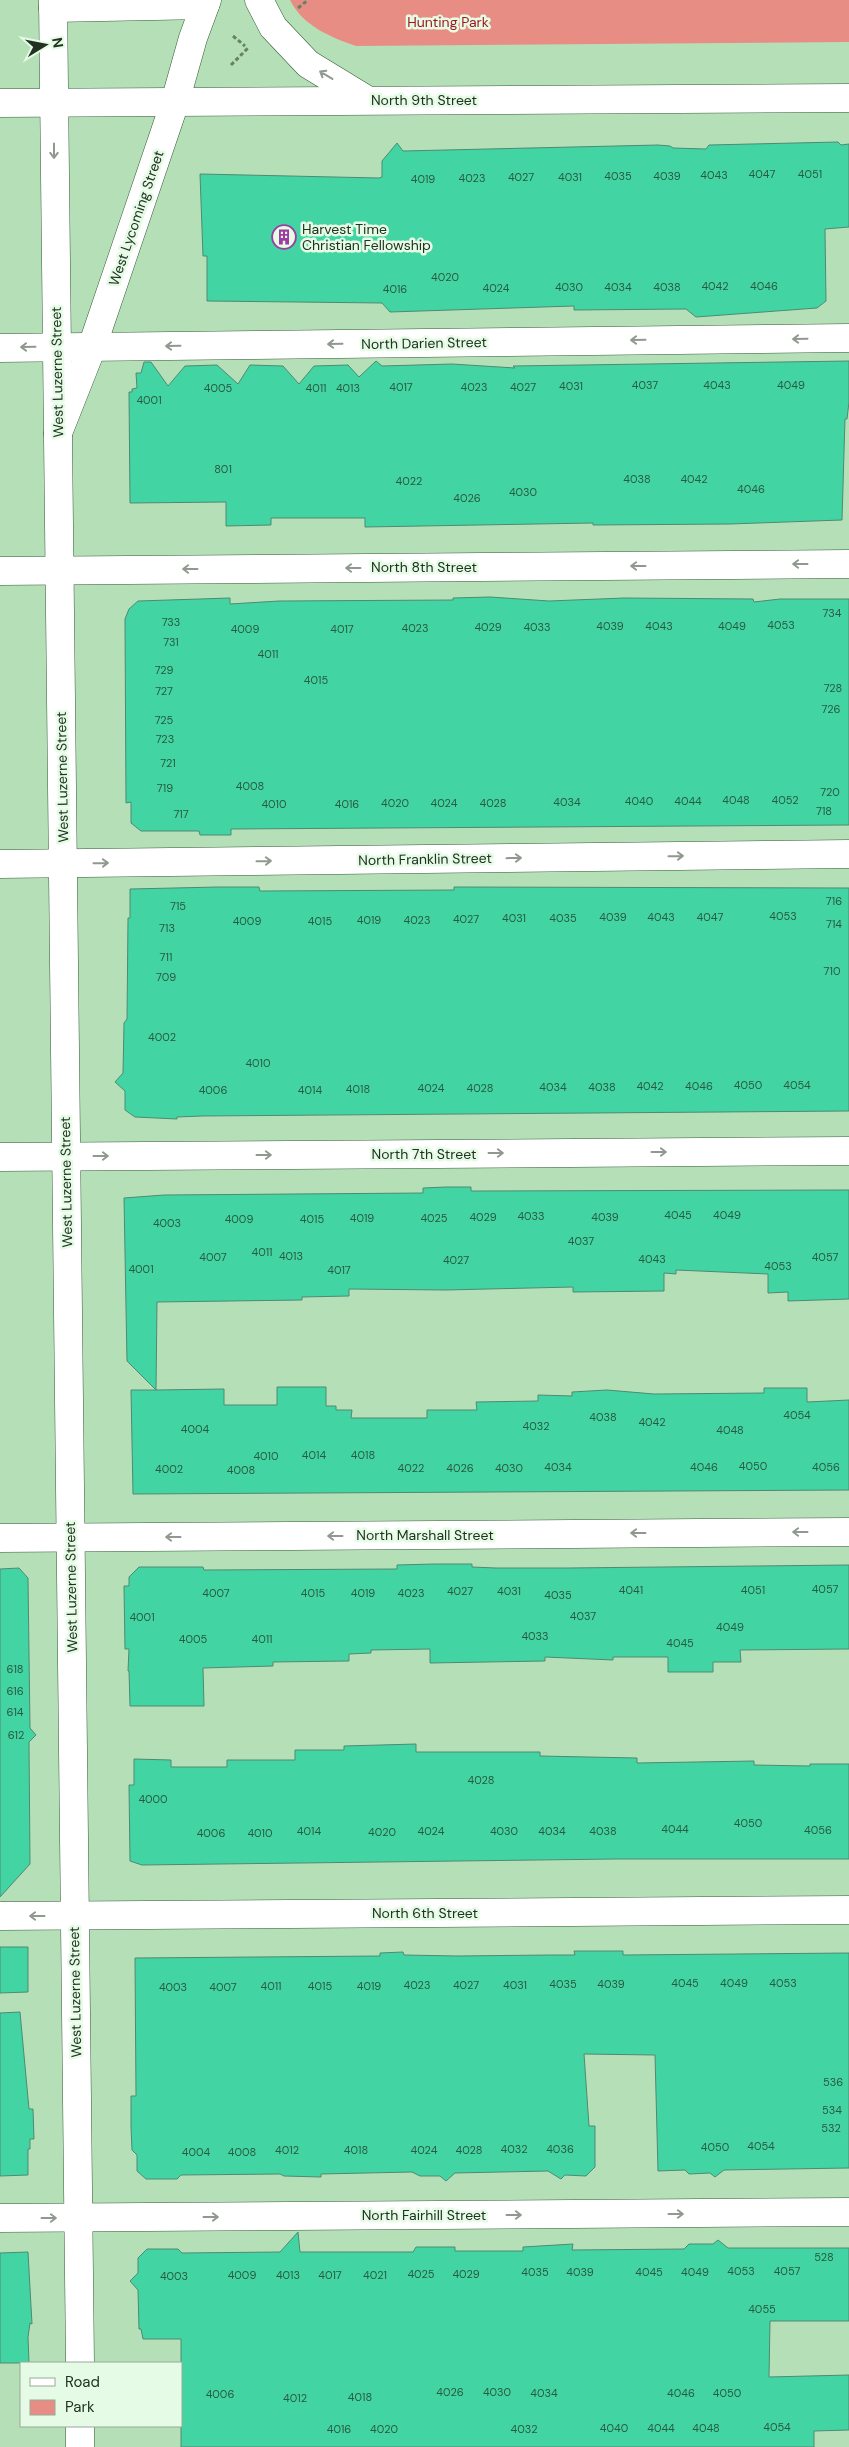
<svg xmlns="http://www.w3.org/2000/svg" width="849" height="2447" font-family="'DM Sans',sans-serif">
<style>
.green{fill:#e88d84}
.building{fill:#42d4a2;stroke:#4e8a72}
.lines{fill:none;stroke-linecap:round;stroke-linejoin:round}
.minor-casing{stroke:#355c38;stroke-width:29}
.tertiary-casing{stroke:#355c38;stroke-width:29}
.path{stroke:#658266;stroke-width:3;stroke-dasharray:4 2.5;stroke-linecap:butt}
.minor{stroke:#fff;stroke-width:28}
.tertiary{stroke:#fff;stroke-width:28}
.oneway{stroke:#909890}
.labels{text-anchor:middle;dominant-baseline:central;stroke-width:5;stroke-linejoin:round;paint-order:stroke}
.number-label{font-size:11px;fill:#295a42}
.park-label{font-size:14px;fill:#9f141a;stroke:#e5fbe5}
.street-label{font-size:14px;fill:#213222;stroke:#e5fbe5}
.poi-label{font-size:14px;fill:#213222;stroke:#e5fbe5;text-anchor:start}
</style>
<rect width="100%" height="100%" fill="#b5e0b7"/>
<path class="green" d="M290,0H849V42L356,46C330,37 303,26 290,0Z"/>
<g class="building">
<polygon points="838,142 841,145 849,144 849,227 825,229 826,301 817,308 696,317 686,309 574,310 574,306 390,312 382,303 207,301 207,256 203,256 200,174 379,178 382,177 382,161 397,143 403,151 658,145 670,146 673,148 706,149 709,145"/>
<polygon points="376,361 382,366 452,364 515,368 513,366 849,361 849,402 847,419 845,419 842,520 730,524 593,525 593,523 365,527 365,518 271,518 271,525 226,526 226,502 130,503 129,392 132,392 132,389 137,388 136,373 141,373 144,362 151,362 168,386 185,366 217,365 238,384 250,365 283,366 299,384 314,366 348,365 359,377"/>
<polygon points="490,597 549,601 624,598 753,599 754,602 780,599 849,599 849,825 231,829 231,835 200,835 199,831 141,831 131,823 131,802 126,803 125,619 129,609 138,601 230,598 230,604 279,601 453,600 453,598"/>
<polygon points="218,887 259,887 260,891 454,890 454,887 849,888 849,1111 202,1116 177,1117 177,1119 135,1117 125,1110 125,1091 115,1082 123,1073 124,1023 127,1019 128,918 130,918 130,889"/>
<polygon points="446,1187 471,1187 471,1191 849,1190 849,1299 788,1301 788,1292 768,1293 768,1274 676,1270 676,1274 664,1273 664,1291 573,1292 573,1287 446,1290 349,1289 349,1296 302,1297 302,1300 157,1302 156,1390 224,1389 224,1405 277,1405 277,1387 326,1387 326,1406 336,1406 336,1410 352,1410 351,1418 427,1418 427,1410 477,1410 476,1402 538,1401 538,1395 572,1396 572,1392 607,1390 654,1394 764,1393 764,1388 807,1388 807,1402 849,1400 849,1490 133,1494 131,1390 156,1390 127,1361 124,1198 164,1195 423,1193 423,1188"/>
<polygon points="434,1564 472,1564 472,1567 496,1568 568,1568 849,1565 849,1649 740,1650 741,1662 713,1662 713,1672 668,1672 668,1657 613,1657 613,1660 545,1657 545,1661 430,1663 430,1649 371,1650 371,1653 349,1654 349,1661 273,1662 273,1666 203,1668 204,1706 130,1706 129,1671 128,1671 129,1649 125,1649 124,1586 129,1586 129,1577 139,1567 203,1567 204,1570 397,1569 397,1565"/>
<polygon points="19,1568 28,1578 30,1728 36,1735 29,1742 30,1864 0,1897 0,1569"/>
<polygon points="416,1744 416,1752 540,1752 540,1756 637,1758 637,1763 754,1761 754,1765 810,1766 810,1764 849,1764 849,1859 616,1859 142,1865 130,1861 129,1785 134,1785 134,1759 171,1760 171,1767 227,1767 227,1760 295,1760 295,1750 344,1750 344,1746"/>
<polygon points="0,1947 28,1947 28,1992 0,1993"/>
<polygon points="574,1951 623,1951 623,1955 849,1953 849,2168 724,2170 715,2177 710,2173 689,2174 685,2170 658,2171 655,2055 584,2054 589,2126 595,2126 595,2167 586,2176 565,2175 561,2179 548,2171 455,2173 446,2181 440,2176 420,2176 412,2172 321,2174 321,2177 284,2176 280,2174 181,2175 177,2179 146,2179 137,2171 137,2155 132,2150 131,2127 131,2096 136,2096 135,1958 380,1956 380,1953 403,1952 404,1955 457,1956 550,1955 575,1955"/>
<polygon points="20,2012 29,2109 33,2109 34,2139 30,2139 30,2149 28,2149 28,2175 0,2176 0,2013"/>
<polygon points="298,2232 300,2252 413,2252 416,2247 455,2247 455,2251 523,2251 523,2247 573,2244 572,2250 684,2249 689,2244 713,2244 718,2240 728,2248 849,2248 849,2321 770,2321 769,2377 849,2375 849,2430 814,2431 814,2447 181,2447 181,2339 143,2339 141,2329 139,2329 138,2290 130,2281 138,2273 138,2258 147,2249 178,2249 182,2253 280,2252"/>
<polygon points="28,2252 32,2324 30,2323 28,2337 29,2363 0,2363 0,2253"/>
</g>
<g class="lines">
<g class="minor-casing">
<g id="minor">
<polyline points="259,0 273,27 308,64 367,100"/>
<polyline points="53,8 205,5"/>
<polyline points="0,348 849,338"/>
<polyline points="58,433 92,347 175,102 193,38 207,0"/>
<polyline points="0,571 849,564"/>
<polyline points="0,864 849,854"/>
<polyline points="0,1157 849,1151"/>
<polyline points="0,1538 849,1532"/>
<polyline points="0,1916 849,1910"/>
<polyline points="0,2218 849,2212"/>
</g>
</g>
<g class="tertiary-casing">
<g id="tertiary">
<polyline points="53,0 80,2363"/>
<polyline points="0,103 849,98"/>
<polyline points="80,2426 80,2447"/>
</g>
</g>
<g class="path">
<polyline points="298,8 308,0"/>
<polyline points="233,36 245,46"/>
<polyline points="231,65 248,48"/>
</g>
<use href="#minor" class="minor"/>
<use href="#tertiary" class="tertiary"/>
</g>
<defs><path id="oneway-shaft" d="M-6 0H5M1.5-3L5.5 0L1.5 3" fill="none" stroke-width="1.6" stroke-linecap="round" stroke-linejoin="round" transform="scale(1.25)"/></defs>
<g class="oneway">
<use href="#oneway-shaft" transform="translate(326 75) rotate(-149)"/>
<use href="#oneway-shaft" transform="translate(54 151) rotate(90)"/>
<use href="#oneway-shaft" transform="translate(800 339) rotate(179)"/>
<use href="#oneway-shaft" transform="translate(638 340) rotate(179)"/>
<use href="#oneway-shaft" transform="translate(335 344) rotate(179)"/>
<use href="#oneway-shaft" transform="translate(173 346) rotate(179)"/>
<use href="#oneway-shaft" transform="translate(28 347) rotate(179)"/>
<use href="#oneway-shaft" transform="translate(800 564) rotate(180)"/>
<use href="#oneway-shaft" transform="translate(638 566) rotate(180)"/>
<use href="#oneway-shaft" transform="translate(353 568) rotate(180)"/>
<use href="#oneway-shaft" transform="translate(190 569) rotate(180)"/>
<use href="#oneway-shaft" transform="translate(676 856) rotate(-1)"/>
<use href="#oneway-shaft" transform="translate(514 858) rotate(-1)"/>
<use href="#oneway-shaft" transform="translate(264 861) rotate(-1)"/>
<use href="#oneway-shaft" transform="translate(101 863) rotate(-1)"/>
<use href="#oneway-shaft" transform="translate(659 1152)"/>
<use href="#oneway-shaft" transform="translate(496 1153)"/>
<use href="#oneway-shaft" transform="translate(264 1155)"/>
<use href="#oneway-shaft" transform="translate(101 1156)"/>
<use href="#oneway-shaft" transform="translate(800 1532) rotate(180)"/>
<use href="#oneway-shaft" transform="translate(638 1533) rotate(180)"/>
<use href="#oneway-shaft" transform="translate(335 1536) rotate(180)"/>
<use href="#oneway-shaft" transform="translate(173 1537) rotate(180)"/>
<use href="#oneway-shaft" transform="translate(37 1916) rotate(180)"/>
<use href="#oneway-shaft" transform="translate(676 2214)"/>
<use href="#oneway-shaft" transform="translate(514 2215)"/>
<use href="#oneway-shaft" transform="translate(211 2217)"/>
<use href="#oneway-shaft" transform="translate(49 2218)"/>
</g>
<defs>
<g id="building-ring" transform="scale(1.25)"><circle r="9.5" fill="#e5fbe5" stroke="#9e3ca3" stroke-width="1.5"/><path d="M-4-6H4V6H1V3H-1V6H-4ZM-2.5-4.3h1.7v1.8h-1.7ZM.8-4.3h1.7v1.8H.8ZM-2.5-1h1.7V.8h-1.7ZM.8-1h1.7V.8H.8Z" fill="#9e3ca3"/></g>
</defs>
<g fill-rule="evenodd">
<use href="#building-ring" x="284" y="237"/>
</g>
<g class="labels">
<g class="number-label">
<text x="762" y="174">4047</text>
<text x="810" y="174">4051</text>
<text x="714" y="175">4043</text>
<text x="618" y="176">4035</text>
<text x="667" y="176">4039</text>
<text x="521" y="177">4027</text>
<text x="570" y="177">4031</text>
<text x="472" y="178">4023</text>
<text x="423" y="179">4019</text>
<text x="445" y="277">4020</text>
<text x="715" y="286">4042</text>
<text x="764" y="286">4046</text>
<text x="569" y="287">4030</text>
<text x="618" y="287">4034</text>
<text x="667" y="287">4038</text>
<text x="496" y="288">4024</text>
<text x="395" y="289">4016</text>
<text x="645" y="385">4037</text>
<text x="717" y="385">4043</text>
<text x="791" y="385">4049</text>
<text x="571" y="386">4031</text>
<text x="401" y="387">4017</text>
<text x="474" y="387">4023</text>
<text x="523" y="387">4027</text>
<text x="218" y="388">4005</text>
<text x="316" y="388">4011</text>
<text x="348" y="388">4013</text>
<text x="149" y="400">4001</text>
<text x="223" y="469">801</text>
<text x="637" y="479">4038</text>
<text x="694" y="479">4042</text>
<text x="409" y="481">4022</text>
<text x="751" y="489">4046</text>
<text x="523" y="492">4030</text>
<text x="467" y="498">4026</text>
<text x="832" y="613">734</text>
<text x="171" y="622">733</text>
<text x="781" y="625">4053</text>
<text x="610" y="626">4039</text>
<text x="659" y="626">4043</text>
<text x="732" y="626">4049</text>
<text x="488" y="627">4029</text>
<text x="537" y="627">4033</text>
<text x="415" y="628">4023</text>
<text x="245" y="629">4009</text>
<text x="342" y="629">4017</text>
<text x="171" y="642">731</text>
<text x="268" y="654">4011</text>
<text x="164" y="670">729</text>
<text x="316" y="680">4015</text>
<text x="833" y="688">728</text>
<text x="164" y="691">727</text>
<text x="831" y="709">726</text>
<text x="164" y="720">725</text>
<text x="165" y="739">723</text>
<text x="168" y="763">721</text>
<text x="250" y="786">4008</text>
<text x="165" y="788">719</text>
<text x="830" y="792">720</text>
<text x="736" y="800">4048</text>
<text x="785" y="800">4052</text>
<text x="639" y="801">4040</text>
<text x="688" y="801">4044</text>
<text x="567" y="802">4034</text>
<text x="395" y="803">4020</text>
<text x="444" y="803">4024</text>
<text x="493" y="803">4028</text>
<text x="274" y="804">4010</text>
<text x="347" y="804">4016</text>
<text x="824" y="811">718</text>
<text x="181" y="814">717</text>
<text x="834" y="901">716</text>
<text x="178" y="906">715</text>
<text x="783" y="916">4053</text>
<text x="613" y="917">4039</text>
<text x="661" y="917">4043</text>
<text x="710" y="917">4047</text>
<text x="514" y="918">4031</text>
<text x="563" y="918">4035</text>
<text x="466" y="919">4027</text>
<text x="369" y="920">4019</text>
<text x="417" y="920">4023</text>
<text x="247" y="921">4009</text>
<text x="320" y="921">4015</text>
<text x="834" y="924">714</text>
<text x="167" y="928">713</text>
<text x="166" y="957">711</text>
<text x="832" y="971">710</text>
<text x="166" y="977">709</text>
<text x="162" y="1037">4002</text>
<text x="258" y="1063">4010</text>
<text x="748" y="1085">4050</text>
<text x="797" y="1085">4054</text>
<text x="650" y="1086">4042</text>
<text x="699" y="1086">4046</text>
<text x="553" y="1087">4034</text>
<text x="602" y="1087">4038</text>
<text x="431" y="1088">4024</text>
<text x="480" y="1088">4028</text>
<text x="358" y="1089">4018</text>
<text x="213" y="1090">4006</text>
<text x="310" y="1090">4014</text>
<text x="678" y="1215">4045</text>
<text x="727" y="1215">4049</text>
<text x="531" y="1216">4033</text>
<text x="483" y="1217">4029</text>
<text x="605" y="1217">4039</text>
<text x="362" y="1218">4019</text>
<text x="434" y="1218">4025</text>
<text x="239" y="1219">4009</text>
<text x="312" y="1219">4015</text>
<text x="167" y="1223">4003</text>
<text x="581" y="1241">4037</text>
<text x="262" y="1252">4011</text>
<text x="291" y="1256">4013</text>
<text x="213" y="1257">4007</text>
<text x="825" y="1257">4057</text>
<text x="652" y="1259">4043</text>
<text x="456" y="1260">4027</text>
<text x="778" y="1266">4053</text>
<text x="141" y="1269">4001</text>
<text x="339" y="1270">4017</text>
<text x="797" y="1415">4054</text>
<text x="603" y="1417">4038</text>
<text x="652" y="1422">4042</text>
<text x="536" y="1426">4032</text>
<text x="195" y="1429">4004</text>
<text x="730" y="1430">4048</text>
<text x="314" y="1455">4014</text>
<text x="363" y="1455">4018</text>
<text x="266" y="1456">4010</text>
<text x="753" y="1466">4050</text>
<text x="558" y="1467">4034</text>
<text x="704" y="1467">4046</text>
<text x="826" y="1467">4056</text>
<text x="411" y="1468">4022</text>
<text x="460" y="1468">4026</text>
<text x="509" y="1468">4030</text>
<text x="169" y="1469">4002</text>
<text x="241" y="1470">4008</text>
<text x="825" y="1589">4057</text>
<text x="631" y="1590">4041</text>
<text x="753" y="1590">4051</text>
<text x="460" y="1591">4027</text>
<text x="509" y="1591">4031</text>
<text x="216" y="1593">4007</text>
<text x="313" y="1593">4015</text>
<text x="363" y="1593">4019</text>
<text x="411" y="1593">4023</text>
<text x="558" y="1595">4035</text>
<text x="583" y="1616">4037</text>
<text x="142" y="1617">4001</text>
<text x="730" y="1627">4049</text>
<text x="535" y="1636">4033</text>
<text x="193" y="1639">4005</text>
<text x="262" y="1639">4011</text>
<text x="680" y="1643">4045</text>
<text x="15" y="1669">618</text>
<text x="15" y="1691">616</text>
<text x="15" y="1712">614</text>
<text x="16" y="1735">612</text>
<text x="481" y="1780">4028</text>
<text x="153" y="1799">4000</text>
<text x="748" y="1823">4050</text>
<text x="675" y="1829">4044</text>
<text x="818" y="1830">4056</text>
<text x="309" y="1831">4014</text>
<text x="431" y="1831">4024</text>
<text x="504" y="1831">4030</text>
<text x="552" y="1831">4034</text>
<text x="603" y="1831">4038</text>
<text x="382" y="1832">4020</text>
<text x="211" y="1833">4006</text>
<text x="260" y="1833">4010</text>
<text x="685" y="1983">4045</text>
<text x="734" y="1983">4049</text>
<text x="783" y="1983">4053</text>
<text x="563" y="1984">4035</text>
<text x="611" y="1984">4039</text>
<text x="417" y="1985">4023</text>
<text x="466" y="1985">4027</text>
<text x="515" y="1985">4031</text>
<text x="271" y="1986">4011</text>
<text x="320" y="1986">4015</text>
<text x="369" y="1986">4019</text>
<text x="173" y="1987">4003</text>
<text x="223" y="1987">4007</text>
<text x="833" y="2082">536</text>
<text x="832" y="2110">534</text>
<text x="831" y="2128">532</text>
<text x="761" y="2146">4054</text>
<text x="715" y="2147">4050</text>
<text x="514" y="2149">4032</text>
<text x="560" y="2149">4036</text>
<text x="287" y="2150">4012</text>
<text x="356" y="2150">4018</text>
<text x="424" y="2150">4024</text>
<text x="469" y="2150">4028</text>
<text x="196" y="2152">4004</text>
<text x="242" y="2152">4008</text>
<text x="824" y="2257">528</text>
<text x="741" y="2271">4053</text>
<text x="787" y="2271">4057</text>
<text x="535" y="2272">4035</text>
<text x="580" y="2272">4039</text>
<text x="649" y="2272">4045</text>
<text x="695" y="2272">4049</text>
<text x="421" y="2274">4025</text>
<text x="466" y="2274">4029</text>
<text x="242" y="2275">4009</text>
<text x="288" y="2275">4013</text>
<text x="330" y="2275">4017</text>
<text x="375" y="2275">4021</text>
<text x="174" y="2276">4003</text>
<text x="762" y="2309">4055</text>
<text x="450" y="2392">4026</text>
<text x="497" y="2392">4030</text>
<text x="544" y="2393">4034</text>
<text x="681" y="2393">4046</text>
<text x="727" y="2393">4050</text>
<text x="220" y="2394">4006</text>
<text x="360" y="2397">4018</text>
<text x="295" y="2398">4012</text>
<text x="777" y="2427">4054</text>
<text x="614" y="2428">4040</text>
<text x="661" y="2428">4044</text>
<text x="706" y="2428">4048</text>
<text x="339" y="2429">4016</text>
<text x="384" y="2429">4020</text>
<text x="524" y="2429">4032</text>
</g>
<g class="park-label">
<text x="448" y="22">Hunting Park</text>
</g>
<g class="street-label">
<text x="424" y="100">North 9th Street</text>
<text transform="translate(136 218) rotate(-71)">West Lycoming Street</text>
<text transform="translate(424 343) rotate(-1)">North Darien Street</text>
<text transform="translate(57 372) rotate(-91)">West Luzerne Street</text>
<text x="424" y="567">North 8th Street</text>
<text transform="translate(62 777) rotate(-91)">West Luzerne Street</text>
<text transform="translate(425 859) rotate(-1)">North Franklin Street</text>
<text x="424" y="1154">North 7th Street</text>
<text transform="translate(66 1182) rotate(-91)">West Luzerne Street</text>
<text x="425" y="1535">North Marshall Street</text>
<text transform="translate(71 1587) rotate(-91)">West Luzerne Street</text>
<text x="425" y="1913">North 6th Street</text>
<text transform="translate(75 1992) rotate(-91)">West Luzerne Street</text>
<text x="424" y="2215">North Fairhill Street</text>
</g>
<g class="poi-label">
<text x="302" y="229">Harvest Time<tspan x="302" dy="16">Christian Fellowship</tspan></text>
</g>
</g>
<rect x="20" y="2362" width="162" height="65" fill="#e5fbe5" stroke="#97ab97"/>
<rect x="30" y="2378" width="25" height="8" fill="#ffffff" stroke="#97ab97"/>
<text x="65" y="2387" font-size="15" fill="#213222">Road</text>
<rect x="30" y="2400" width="25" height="15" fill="#e88d84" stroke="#97ab97"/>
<text x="65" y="2412" font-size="15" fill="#213222">Park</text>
<g transform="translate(45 45) rotate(80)" stroke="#e5fbe5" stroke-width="4" paint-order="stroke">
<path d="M0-4L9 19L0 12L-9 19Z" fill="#213222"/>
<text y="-8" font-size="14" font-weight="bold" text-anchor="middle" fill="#213222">N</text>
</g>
</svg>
